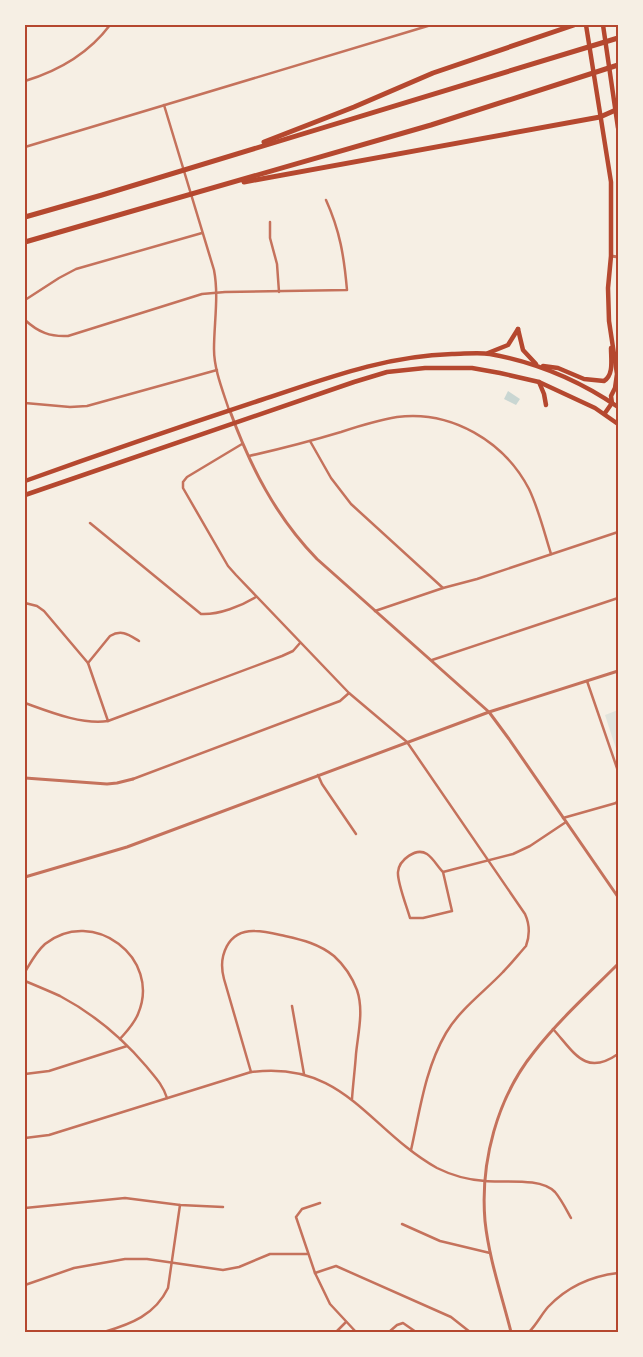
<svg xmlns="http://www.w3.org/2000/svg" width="643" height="1357" font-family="Quicksand,sans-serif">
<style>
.green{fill:#e2e4dc}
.water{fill:#c9d6d2}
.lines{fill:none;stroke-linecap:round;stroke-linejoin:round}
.minor{stroke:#c5725c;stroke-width:2.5}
.tertiary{stroke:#c5725c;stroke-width:3}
.primary{stroke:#b5482f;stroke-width:4.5}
.motorway{stroke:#b5482f;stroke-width:5}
.neatline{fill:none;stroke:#b5482f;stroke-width:2}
</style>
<rect width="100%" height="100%" fill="#f6efe4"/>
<polygon class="green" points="618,710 618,755 605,715"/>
<polygon class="water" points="508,391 520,399 516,405 504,399"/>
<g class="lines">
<g class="minor">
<path d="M25,81C58,71 89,53 110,25"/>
<path d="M164,105L214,270C219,296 214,323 214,349C214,370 223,391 229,410"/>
<polyline points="25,147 431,25"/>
<polyline points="270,222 270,238 277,264 279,292"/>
<polyline points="25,300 59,278 76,269 202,233"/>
<path d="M25,320C38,332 50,337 68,336L202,294L225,292L347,290C344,256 340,231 326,200"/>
<polyline points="25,403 70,407 87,406 217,370"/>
<polyline points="310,441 331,478 351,504 443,588"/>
<path d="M242,444L187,477L183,482V488L228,566L236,575L349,693L407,742L525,914C530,925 530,935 526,946C518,955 511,964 503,972C484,992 460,1009 446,1033C425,1069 420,1110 411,1150"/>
<path d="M249,456C280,449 311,441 341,432C359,426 378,420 397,417C451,410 504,441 529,489C539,510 544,532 551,554"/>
<path d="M90,523L201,614C219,615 241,606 256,597"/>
<polyline points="25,603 37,606 44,611 88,663 108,721"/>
<polyline points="375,611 443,588 477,579 618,532"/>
<polyline points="432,660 618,598"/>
<path d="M88,663L110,636C122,629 129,635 139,641"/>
<polyline points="587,681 618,771"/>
<path d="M25,703C50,712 82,725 108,721L282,656L293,651L300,643"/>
<polyline points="318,775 322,784 356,834"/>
<polyline points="133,779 340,701 349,693"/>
<polyline points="563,818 616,803 618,800"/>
<path d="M443,872L452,911L423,918H410C407,907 397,882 398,872C399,860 416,847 427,854C433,858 438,867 443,872L513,854L530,846L566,822"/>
<path d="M25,972C31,962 36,952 45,944C93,906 162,958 138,1014C134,1024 127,1031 120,1039"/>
<path d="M25,981C37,986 49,991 60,996C92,1013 123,1039 146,1066C155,1077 163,1085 167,1098"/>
<polyline points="292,1006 304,1074"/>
<path d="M553,1029C574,1052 585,1077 618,1054"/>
<path d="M251,1072L224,979C218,957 227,930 255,931C265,931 276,934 285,936C303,940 319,944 334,956C344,965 352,977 357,990C364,1011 358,1033 356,1054C355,1069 353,1084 352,1099"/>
<polyline points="25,1074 49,1071 127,1046"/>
<path d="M25,1138L49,1135L251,1072C344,1060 368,1129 437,1168C451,1175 469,1180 485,1181C504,1183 540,1177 555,1192C561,1199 566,1209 571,1218"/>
<polyline points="320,1203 302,1209 296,1217 315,1273 330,1304 356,1332"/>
<polyline points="25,1208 125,1198 180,1205 223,1207"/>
<polyline points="402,1224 440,1241 490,1253"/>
<polyline points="315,1273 336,1266 451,1317 470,1332"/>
<polyline points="25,1285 74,1268 125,1259 147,1259 223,1270 239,1267 270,1254 307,1254"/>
<path d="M104,1332C131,1324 155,1315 168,1288L180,1205"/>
<polyline points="336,1332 346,1322"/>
<polyline points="389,1332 397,1325 403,1323 416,1332"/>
<path d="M529,1332C537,1324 541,1315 548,1307C567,1287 592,1276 618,1273"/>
</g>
<g class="tertiary">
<polyline points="611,256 618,257"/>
<path d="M230,411C250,466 276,517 317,559L489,712L509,739L618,897"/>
<polyline points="25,778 107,784 117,783 133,779"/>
<polyline points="25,877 127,847 489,712 618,671"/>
<path d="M511,1332C502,1296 489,1259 485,1221C480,1162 497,1098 534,1052C559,1020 589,993 618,964"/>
</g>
<g class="primary">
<polyline points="586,25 611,182 611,256 608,288 609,321 617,374 615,388 611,396 612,403 605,413"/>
<polyline points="603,25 618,128"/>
<polyline points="518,329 523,350 536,364"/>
<polyline points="488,353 508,345 518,329"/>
<path d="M543,366L558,368L584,379L604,381C614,375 611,359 611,348"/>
<polyline points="539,382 544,394 546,405"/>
<path d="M25,481C103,453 182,426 261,400C325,379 384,356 452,354C464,354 478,352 490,354C535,362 580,381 618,407"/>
<polyline points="25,495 354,382 387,372 425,368 472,368 500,373 539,382 595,408 618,424"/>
</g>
<g class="motorway">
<polyline points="264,142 354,107 433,73 574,25"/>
<polyline points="244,182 600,117 618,109"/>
<polyline points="25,217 102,195 618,38"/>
<polyline points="25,242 431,125 618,65"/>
</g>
</g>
<rect width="643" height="1357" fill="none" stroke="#f6efe4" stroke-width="52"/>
<rect x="26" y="26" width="591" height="1305" class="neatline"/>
</svg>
